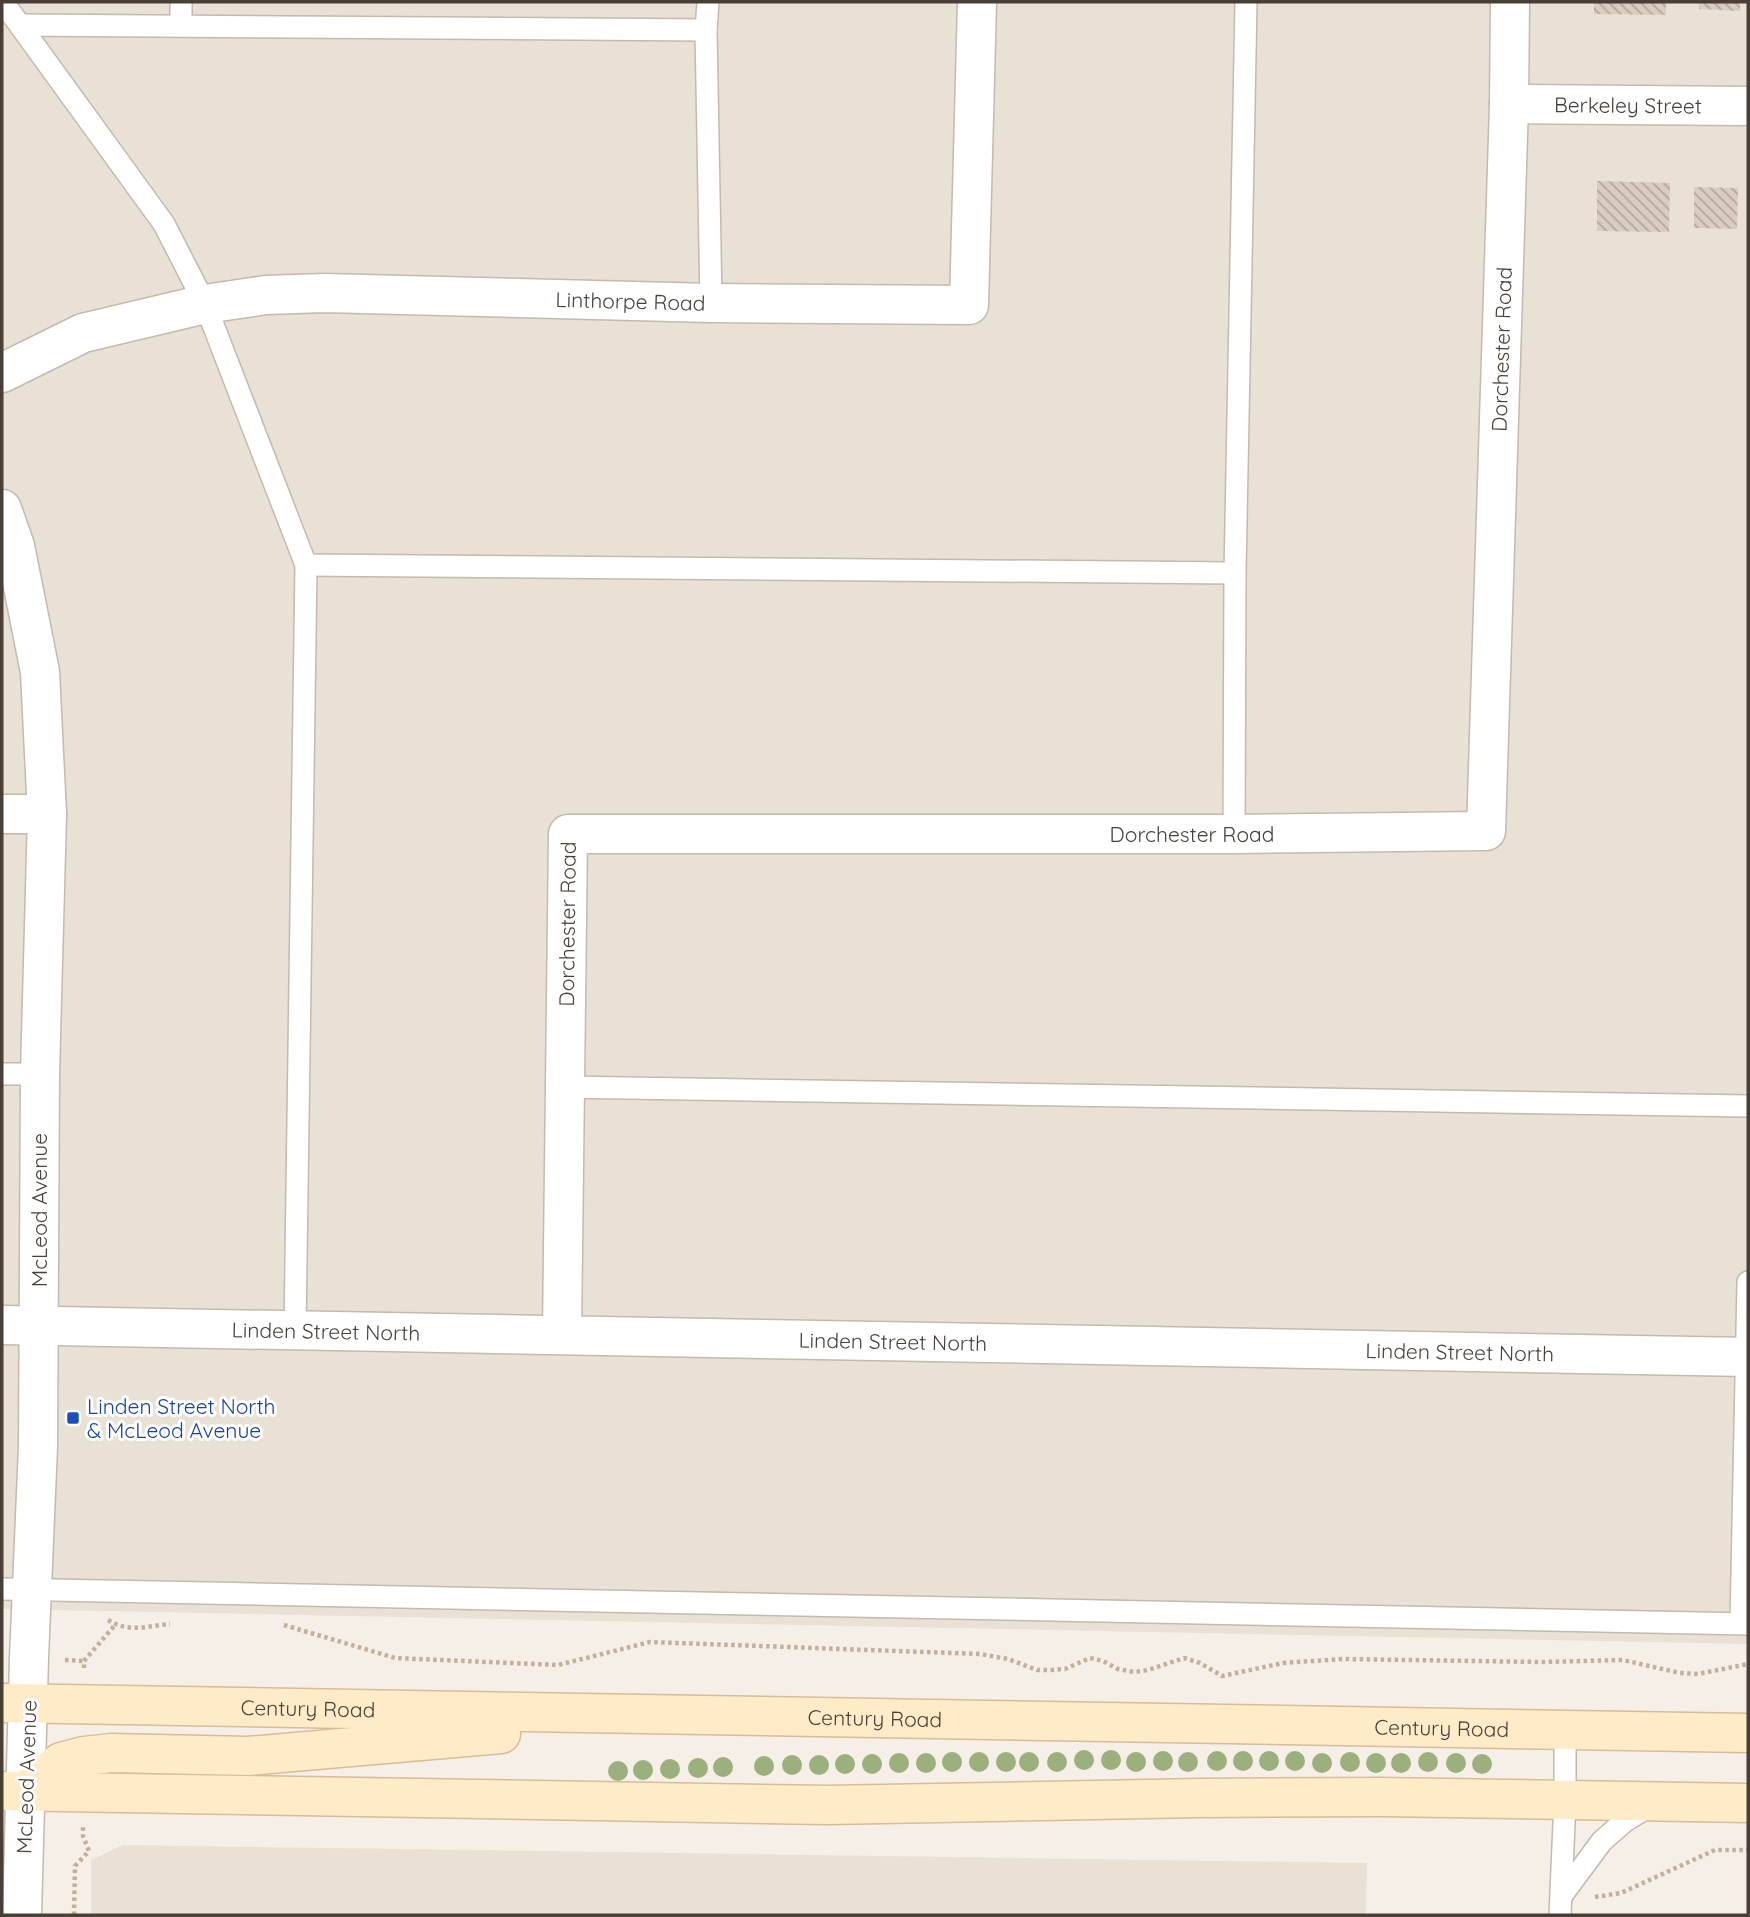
<svg xmlns="http://www.w3.org/2000/svg" width="1750" height="1917" font-family="Quicksand,sans-serif">
<style>
.residential{fill:#e9e1d6}
.building{fill:url(#building-back-hatch)}
.lines{fill:none;stroke-linecap:round;stroke-linejoin:round}
.service-casing{stroke:#c4b9ad;stroke-width:24}
.minor-casing{stroke:#c4b9ad;stroke-width:41}
.tertiary-casing{stroke:#c4b9ad;stroke-width:41}
.secondary-casing{stroke:#d6bd97;stroke-width:41}
.path{stroke:#c3b09b;stroke-width:4.5;stroke-dasharray:3.5 3.5;stroke-linecap:butt}
.service{stroke:#fff;stroke-width:21}
.minor{stroke:#fff;stroke-width:38}
.tertiary{stroke:#fff;stroke-width:38}
.secondary{stroke:#ffebc8;stroke-width:38}
.tree{fill:#9cb07e}
.transit-dot{fill:#1a4fb4;stroke:#fff;stroke-width:2.5}
.labels{text-anchor:middle;dominant-baseline:central;stroke-width:6;stroke-linejoin:round;paint-order:stroke}
.street-label{font-size:21px;fill:#493f36;stroke:#fff}
.transit-label{font-size:21px;fill:#164399;stroke:#fff;text-anchor:start}
</style>
<defs>
<pattern id="building-back-hatch" width="6" height="6" patternUnits="userSpaceOnUse" patternTransform="scale(1.75)"><rect width="6" height="6" fill="#daccc0"/><path d="M-1 5l2 2M0 0l6 6M5-1l2 2" fill="none" stroke="#b3a79d"/></pattern>
</defs>
<rect width="100%" height="100%" fill="#f5efe8"/>
<g class="residential">
<polygon points="2,2 1748,2 1748,1644 2,1609"/>
<polygon points="123,1845 1367,1863 1366,1915 91,1915 91,1860"/>
</g>
<g class="building">
<polygon points="1594,2 1666,2 1666,15 1594,14"/>
<polygon points="1699,2 1740,2 1740,11 1699,9"/>
<polygon points="1597,181 1670,183 1669,232 1597,231"/>
<polygon points="1694,187 1738,188 1737,229 1694,228"/>
</g>
<g class="lines">
<g class="service-casing">
<g id="service">
<polyline points="3,2 164,224 205,304 306,565 295,1330"/>
<polyline points="708,2 706,30 711,303"/>
<polyline points="20,25 706,30"/>
<polyline points="181,25 181,2"/>
<polyline points="306,565 1235,573"/>
<polyline points="1234,834 1235,573 1246,2"/>
<polyline points="2,1074 40,1074"/>
<polyline points="564,1087 1748,1106"/>
<polyline points="2,1589 1748,1624"/>
<polyline points="1741,1623 1748,1282"/>
<polyline points="1562,1895 1602,1841 1625,1821 1651,1805"/>
<polyline points="1560,1915 1565,1800 1565,1731"/>
</g>
</g>
<g class="minor-casing">
<g id="minor">
<path id="s1" d="M1509,104L1748,106"/>
<path id="s2" d="M2,373L83,333L205,304L266,295L324,293L711,303L969,305L977,2"/>
<polyline points="2,814 47,814"/>
<path id="s3" d="M2,1325L1748,1357"/>
<path id="s4" d="M562,1334L568,834H1234L1486,831L1509,104L1510,2"/>
</g>
</g>
<g class="tertiary-casing">
<polyline id="tertiary" points="2,509 15,546 40,672 47,814 40,1074 38,1446 29,1658 22,1915"/>
</g>
<g class="secondary-casing">
<g id="secondary">
<path id="s5" d="M2,1703L1748,1733"/>
<polyline points="2,1791 828,1805 1199,1798 1382,1797 1748,1803"/>
<polyline points="25,1791 61,1762 84,1756 111,1753 248,1756 501,1734"/>
</g>
</g>
<g class="path">
<path d="M108,1620C128,1633 148,1626 170,1624"/>
<polyline points="284,1625 395,1658 558,1665 650,1642 980,1654 1008,1659 1037,1670 1049,1670 1065,1669 1090,1658 1103,1661 1118,1669 1134,1672 1148,1670 1184,1658 1200,1663 1222,1676 1283,1663 1342,1659 1541,1662 1623,1660 1680,1673 1698,1674 1748,1664"/>
<polyline points="65,1660 84,1661"/>
<polyline points="84,1668 84,1661 115,1625"/>
<polyline points="1595,1897 1621,1893 1715,1850 1748,1850"/>
<polyline points="74,1915 75,1866 89,1851 83,1836 83,1827"/>
</g>
<use href="#service" class="service"/>
<use href="#minor" class="minor"/>
<use href="#tertiary" class="tertiary"/>
<use href="#secondary" class="secondary"/>
</g>
<g class="tree">
<circle cx="1084" cy="1760" r="10"/>
<circle cx="1111" cy="1760" r="10"/>
<circle cx="1163" cy="1761" r="10"/>
<circle cx="1217" cy="1761" r="10"/>
<circle cx="1243" cy="1761" r="10"/>
<circle cx="1269" cy="1761" r="10"/>
<circle cx="1295" cy="1761" r="10"/>
<circle cx="952" cy="1762" r="10"/>
<circle cx="979" cy="1762" r="10"/>
<circle cx="1006" cy="1762" r="10"/>
<circle cx="1029" cy="1762" r="10"/>
<circle cx="1057" cy="1762" r="10"/>
<circle cx="1136" cy="1762" r="10"/>
<circle cx="1188" cy="1762" r="10"/>
<circle cx="1350" cy="1762" r="10"/>
<circle cx="1428" cy="1762" r="10"/>
<circle cx="899" cy="1763" r="10"/>
<circle cx="926" cy="1763" r="10"/>
<circle cx="1322" cy="1763" r="10"/>
<circle cx="1376" cy="1763" r="10"/>
<circle cx="1401" cy="1763" r="10"/>
<circle cx="1456" cy="1763" r="10"/>
<circle cx="845" cy="1764" r="10"/>
<circle cx="872" cy="1764" r="10"/>
<circle cx="1482" cy="1764" r="10"/>
<circle cx="792" cy="1765" r="10"/>
<circle cx="819" cy="1765" r="10"/>
<circle cx="764" cy="1766" r="10"/>
<circle cx="723" cy="1767" r="10"/>
<circle cx="698" cy="1768" r="10"/>
<circle cx="670" cy="1769" r="10"/>
<circle cx="643" cy="1770" r="10"/>
<circle cx="618" cy="1771" r="10"/>
</g>
<rect class="transit-dot" x="66" y="1411" width="14" height="14" rx="3.5"/>
<g class="labels">
<g class="street-label">
<text stroke="none"><textPath href="#s1" startOffset="119">Berkeley Street</textPath></text>
<text stroke="none"><textPath href="#s2" startOffset="642">Linthorpe Road</textPath></text>
<text stroke="none"><textPath href="#s4" startOffset="1900">Dorchester Road</textPath></text>
<text stroke="none"><textPath href="#s4" startOffset="1124">Dorchester Road</textPath></text>
<text stroke="none"><textPath href="#s4" startOffset="410">Dorchester Road</textPath></text>
<text transform="translate(39 1210) rotate(-90)">McLeod Avenue</text>
<text stroke="none"><textPath href="#s3" startOffset="324">Linden Street North</textPath></text>
<text stroke="none"><textPath href="#s3" startOffset="891">Linden Street North</textPath></text>
<text stroke="none"><textPath href="#s3" startOffset="1458">Linden Street North</textPath></text>
<text stroke="none"><textPath href="#s5" startOffset="306">Century Road</textPath></text>
<text stroke="none"><textPath href="#s5" startOffset="873">Century Road</textPath></text>
<text stroke="none"><textPath href="#s5" startOffset="1440">Century Road</textPath></text>
<text transform="translate(26 1777) rotate(-88)">McLeod Avenue</text>
</g>
<g class="transit-label">
<text x="87" y="1406">Linden Street North<tspan x="87" dy="24">&amp; McLeod Avenue</tspan></text>
</g>
</g>
<rect width="1750" height="1917" fill="none" stroke="#493f36" stroke-width="7"/>
</svg>
